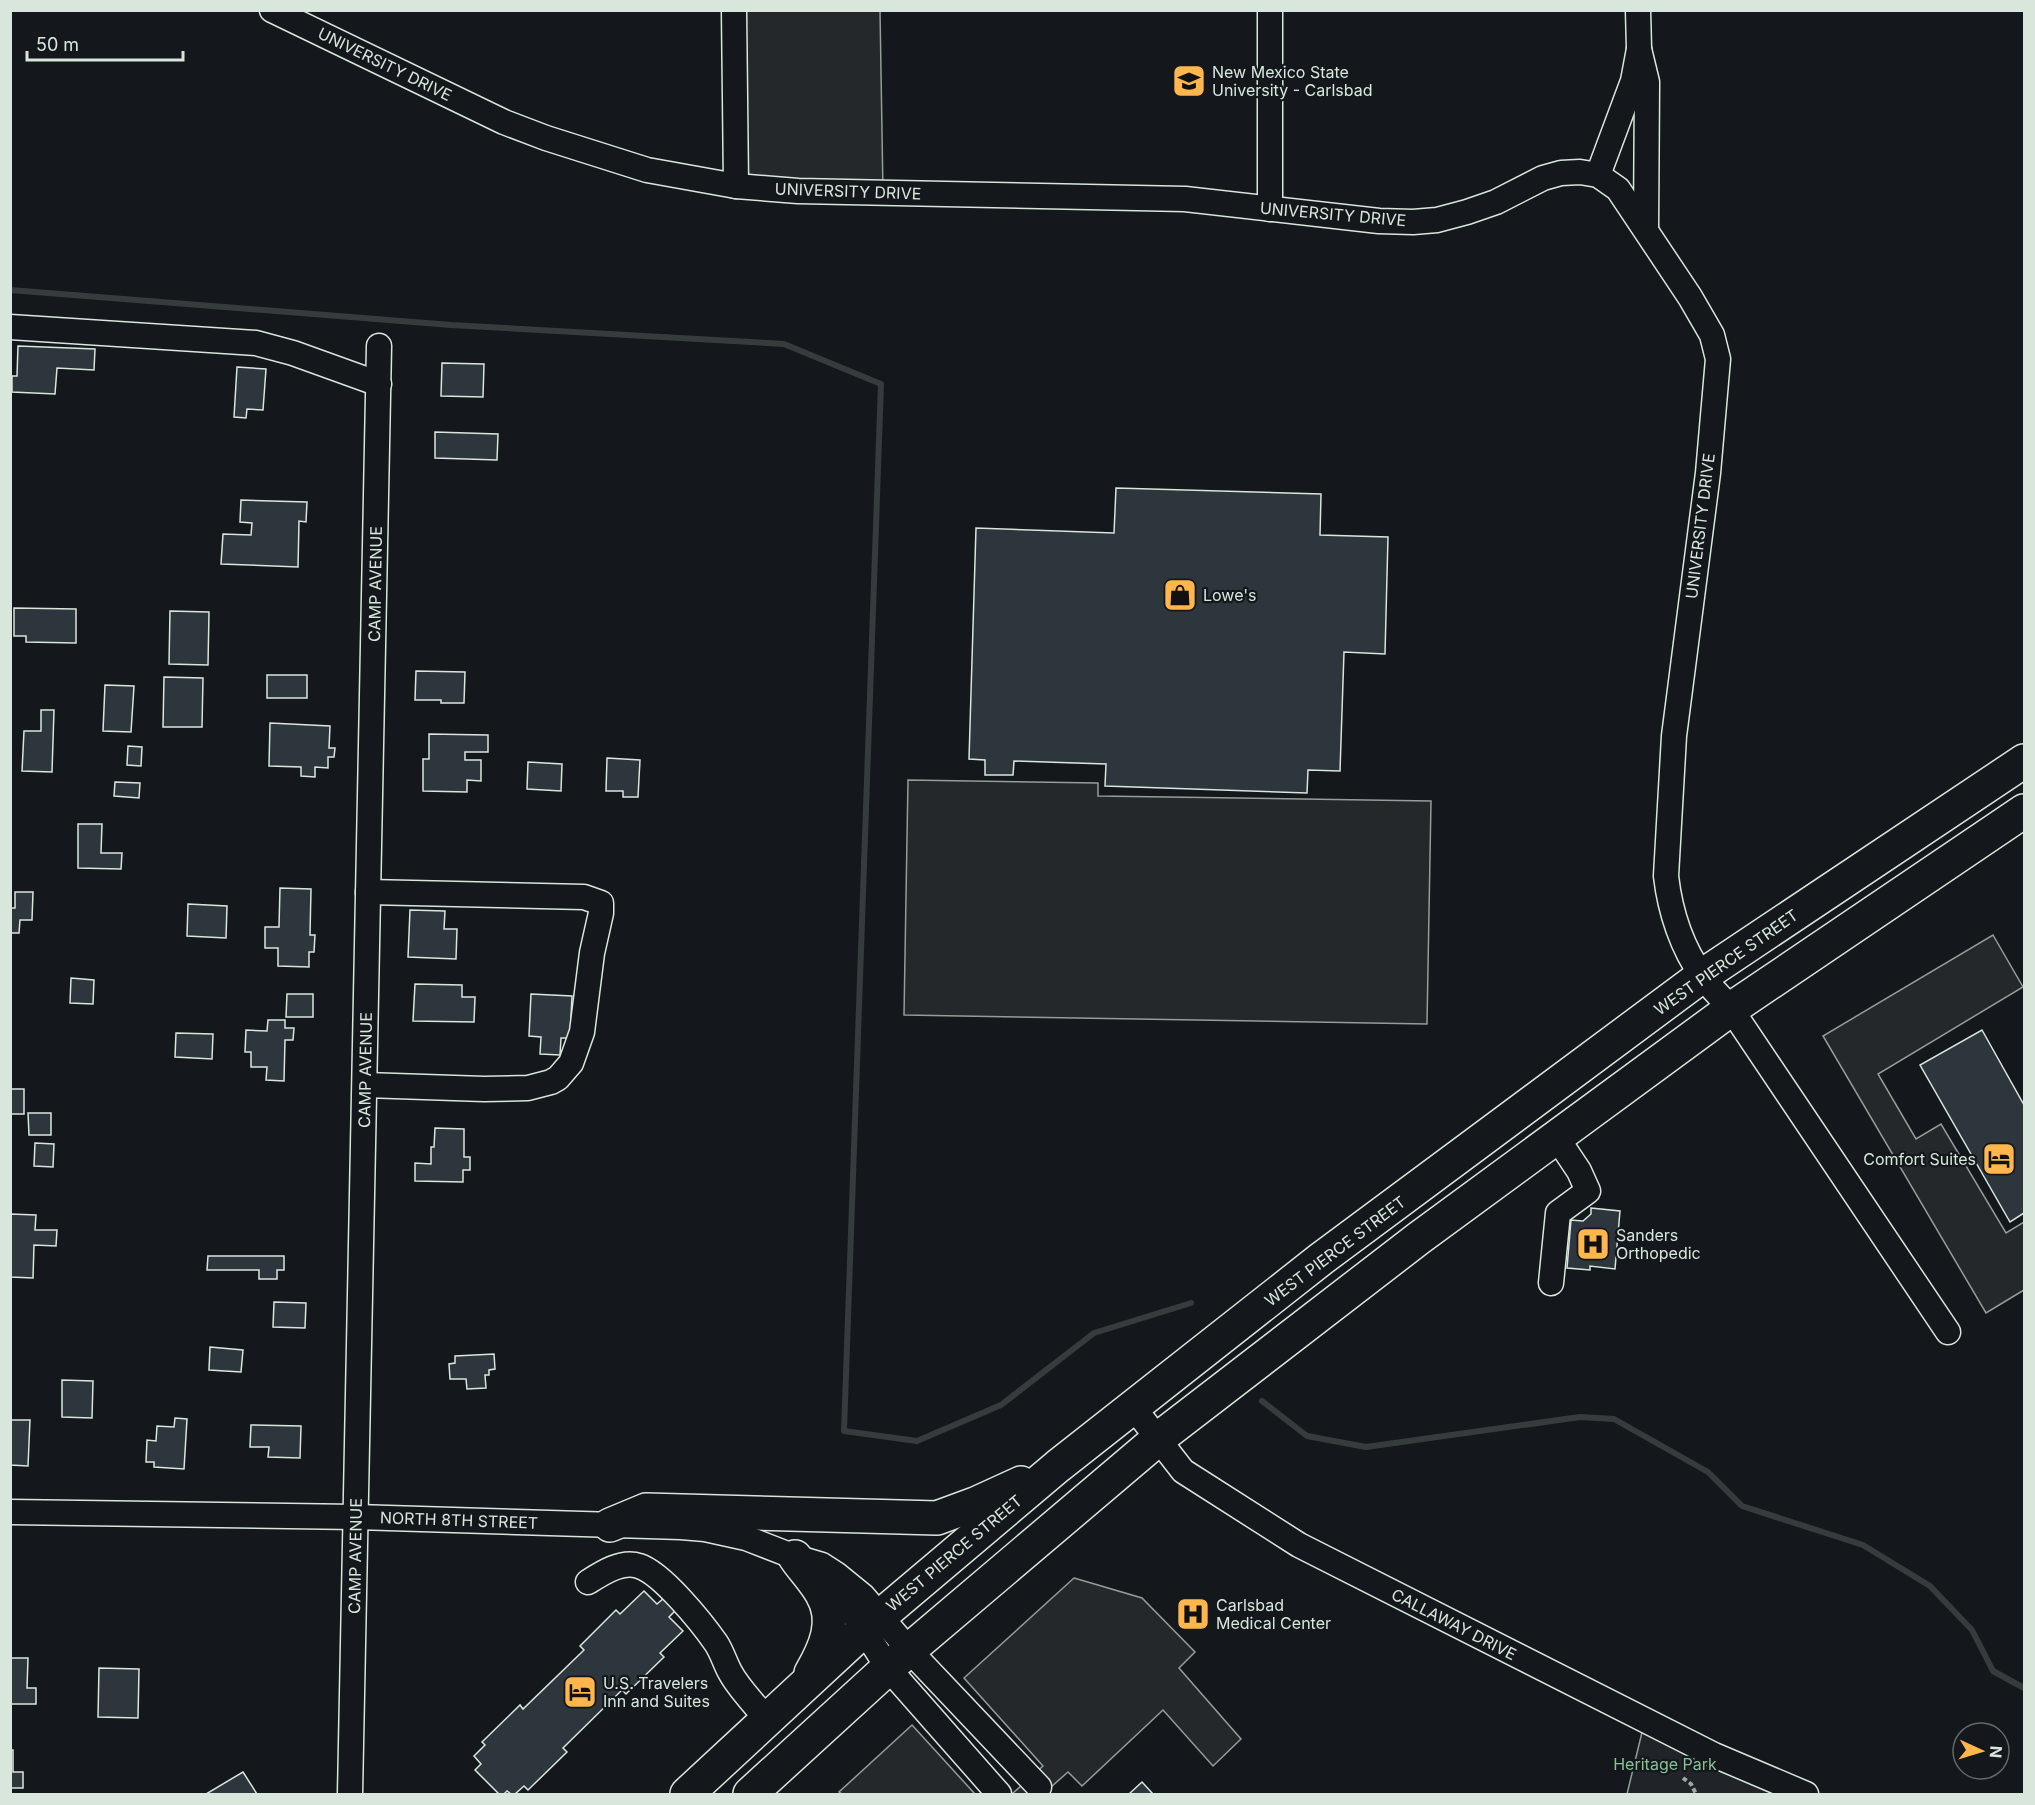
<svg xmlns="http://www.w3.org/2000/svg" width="2035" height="1805" font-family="Inter,sans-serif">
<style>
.green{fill:#202428;stroke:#939e99;stroke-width:1.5}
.parking{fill:#24282b;stroke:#939e99;stroke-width:1.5}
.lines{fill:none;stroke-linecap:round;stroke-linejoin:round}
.stream{stroke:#363b3e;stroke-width:6}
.building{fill:#2c363c;stroke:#d8e6dc;stroke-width:1.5}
.minor-casing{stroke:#d8e6dc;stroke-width:27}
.highway-casing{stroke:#d8e6dc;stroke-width:36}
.path{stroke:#9da8a2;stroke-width:4;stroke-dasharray:4.5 3;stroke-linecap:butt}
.minor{stroke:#14181c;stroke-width:24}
.highway{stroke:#14181c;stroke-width:33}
.labels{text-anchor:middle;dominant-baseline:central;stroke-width:4.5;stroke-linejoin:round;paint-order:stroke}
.street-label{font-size:16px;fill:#d8e6dc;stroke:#14181c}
.poi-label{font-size:16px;fill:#d8e6dc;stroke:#14181c;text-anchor:start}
.park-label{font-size:16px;fill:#8ac095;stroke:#14181c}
</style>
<rect width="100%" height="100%" fill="#14181c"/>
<polygon class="green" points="1645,1720 1806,1794 1627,1794"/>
<g class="parking">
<polygon points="734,11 880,11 883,192 736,186"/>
<polygon points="908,780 1098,783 1098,796 1431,801 1427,1024 904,1015"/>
<polygon points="1993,935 2023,987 1878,1074 1916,1139 1941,1124 2006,1233 2024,1222 2024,1290 1986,1313 1823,1036"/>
<polygon points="1074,1578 1142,1598 1195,1652 1179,1668 1241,1739 1213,1766 1163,1710 1082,1786 1068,1772 1043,1794 1012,1794 1043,1766 964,1678"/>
<polygon points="912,1725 975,1794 842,1794 839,1792"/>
</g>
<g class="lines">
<g class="stream">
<polyline points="10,290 451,325 784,344 881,384 844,1431 917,1441 1001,1405 1094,1333 1191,1303"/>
<polyline points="1262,1401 1307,1436 1366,1447 1580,1417 1614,1419 1708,1472 1742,1506 1863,1545 1930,1586 1972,1630 1993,1671 2024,1688"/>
</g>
</g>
<g class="building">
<polygon points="18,346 95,349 94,370 57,368 55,394 12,392 12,376 17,376"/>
<polygon points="442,363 484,364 483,397 441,396"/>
<polygon points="237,367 266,369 263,410 247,409 246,418 234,417"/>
<polygon points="435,432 498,434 497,460 435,458"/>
<polygon points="1116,488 1321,494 1320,535 1388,537 1385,654 1344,652 1340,771 1308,770 1307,793 1105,786 1106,764 1014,761 1013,775 985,775 985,760 969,759 976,528 1114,533"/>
<polygon points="241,500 307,502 306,522 299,521 298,567 221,564 223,534 251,535 252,523 240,522"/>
<polygon points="14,608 76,609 76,643 26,642 26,636 14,636"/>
<polygon points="170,611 209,612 208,665 169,664"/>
<polygon points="416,671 465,672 464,703 441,703 441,700 415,700"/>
<rect x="267" y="675" width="40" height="23"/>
<polygon points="164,677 203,678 202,727 163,727"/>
<polygon points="105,685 134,686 131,732 103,731"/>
<polygon points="41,710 54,710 52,772 22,771 24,731 41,731"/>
<polygon points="270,723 330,726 329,748 335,748 334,757 328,757 328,768 315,767 315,777 301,776 301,767 269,766"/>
<polygon points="429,734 488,735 488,752 465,752 465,760 481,760 481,781 467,780 467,792 423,791 423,759 429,759"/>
<polygon points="128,746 142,747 141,766 127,765"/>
<polygon points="607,758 640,760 638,797 623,797 623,791 606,791"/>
<polygon points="528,762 562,764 561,791 527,789"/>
<polygon points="115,782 140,783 139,798 114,796"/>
<polygon points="78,824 102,824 101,853 122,853 121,869 78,868"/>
<polygon points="280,888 311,889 310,935 315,935 314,952 309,952 309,967 278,966 278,948 265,948 265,927 279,927"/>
<polygon points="15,892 33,892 32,920 20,920 19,933 10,933 10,908 15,908"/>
<polygon points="188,904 227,906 226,938 187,936"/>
<polygon points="410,910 445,911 444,929 457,929 456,959 408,957"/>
<polygon points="71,978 94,980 93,1004 70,1003"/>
<polygon points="415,984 462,985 462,997 475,997 474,1022 413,1021"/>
<polygon points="287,994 313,994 313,1017 286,1017"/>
<polygon points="531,994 572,996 570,1038 561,1038 560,1055 540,1054 541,1037 529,1036"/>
<polygon points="268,1020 285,1020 285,1028 294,1028 293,1040 285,1040 284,1081 266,1080 267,1067 251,1067 251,1052 245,1052 246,1030 267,1031"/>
<polygon points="1982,1030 2024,1105 2024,1213 2010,1222 1920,1065"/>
<polygon points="176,1033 213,1034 212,1059 175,1057"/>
<rect x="10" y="1089" width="14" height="25"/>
<polygon points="28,1113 51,1113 51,1135 29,1135"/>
<polygon points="435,1128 464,1129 464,1157 470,1157 470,1170 463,1170 463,1182 415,1181 415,1163 431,1164 431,1147 434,1147"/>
<polygon points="35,1143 54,1144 53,1167 34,1166"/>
<polygon points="1591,1208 1620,1211 1615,1269 1590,1266 1590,1270 1567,1268 1571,1220 1583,1221 1591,1214"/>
<polygon points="10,1214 36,1215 35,1230 57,1230 56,1246 34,1245 33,1278 10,1277"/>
<polygon points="208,1256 284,1256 284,1270 277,1270 277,1279 259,1279 259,1270 207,1270"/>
<polygon points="274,1302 306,1303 305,1328 273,1327"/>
<polygon points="210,1347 243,1350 241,1372 209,1370"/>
<polygon points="494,1354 495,1369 489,1370 489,1375 485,1375 486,1388 467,1389 466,1379 450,1379 449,1364 455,1363 455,1356"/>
<polygon points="62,1380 93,1381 92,1418 62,1417"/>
<polygon points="175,1418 187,1419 184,1469 154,1467 154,1462 146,1462 147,1440 156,1441 157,1426 174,1427"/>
<polygon points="10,1420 30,1420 28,1466 10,1465"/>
<polygon points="251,1425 301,1426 300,1458 268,1457 269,1447 250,1447"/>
<polygon points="644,1591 657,1604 664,1598 676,1610 669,1617 683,1631 660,1653 664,1657 626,1694 622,1690 563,1748 567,1752 528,1790 524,1786 515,1794 511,1794 507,1791 504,1794 499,1794 475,1770 481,1764 474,1756 485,1745 482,1742 520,1705 523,1709 584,1650 580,1646 616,1610 620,1614"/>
<polygon points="10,1658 28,1658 27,1688 36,1688 36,1704 10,1704"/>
<polygon points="99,1668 139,1669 138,1718 98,1717"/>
<polygon points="10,1750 13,1750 13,1772 23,1772 23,1788 10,1788"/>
<polygon points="243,1772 257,1794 206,1794"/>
<polygon points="1142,1782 1153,1794 1129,1794"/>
</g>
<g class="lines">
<g class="minor-casing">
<g id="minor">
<path d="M272,10L504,122L546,138L647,170L736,186L798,191L1185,199L1379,221L1413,222L1437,220L1467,212L1496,202L1543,178L1561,173L1580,172L1598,175L1618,189L1690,297L1712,335L1718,359L1708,473L1674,736L1666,876C1670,911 1682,948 1703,977C1711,988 1722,998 1731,1009L1948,1332"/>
<polyline points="734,10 736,186"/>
<polyline points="1270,10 1270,209"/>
<polyline points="1639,49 1647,82 1646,230"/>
<polyline points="1598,175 1633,81 1639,49 1638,10"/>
<polyline points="10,327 256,343 293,353 379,384"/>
<polyline points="365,1085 484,1089 528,1088 551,1082 558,1078 571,1063 582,1032 592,953 601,913 601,903 584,897 368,892"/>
<polyline points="1551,1283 1558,1213 1588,1191 1579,1171 1557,1138"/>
<polyline points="1134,1408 1183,1471 1299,1545 1714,1755 1806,1794"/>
<polyline points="10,1512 356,1517 681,1527 705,1529 746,1538 795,1557 822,1565 836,1574 863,1596 909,1650 1039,1787"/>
<polyline points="823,1578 854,1614 888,1668 999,1794"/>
<path d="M588,1582C602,1573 622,1560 639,1566C662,1573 702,1623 716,1643C722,1652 725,1663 730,1672C739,1689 755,1704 766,1719"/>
<polyline points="350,1794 379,346"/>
</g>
</g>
<g class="highway-casing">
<g id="highway">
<polyline points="610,1525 646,1510 937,1518 975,1504 1021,1483"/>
<path d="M795,1557C803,1569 815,1581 822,1594C838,1621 825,1649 811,1673"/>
<polyline points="687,1794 864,1630 1058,1466 1321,1259 1702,976 2024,761"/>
<polyline points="750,1794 888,1668 1158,1439 1419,1238 1731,1009 2024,811"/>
</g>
</g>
<polyline class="path" points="1683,1778 1691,1784 1696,1794"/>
<use href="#minor" class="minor"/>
<use href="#highway" class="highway"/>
</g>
<defs>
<g id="university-square" transform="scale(1.725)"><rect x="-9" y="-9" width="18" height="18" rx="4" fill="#ffb74d" stroke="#14181c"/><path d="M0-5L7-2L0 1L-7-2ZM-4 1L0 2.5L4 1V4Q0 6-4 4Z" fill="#111"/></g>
<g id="shop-square" transform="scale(1.725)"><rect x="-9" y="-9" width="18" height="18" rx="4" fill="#ffb74d" stroke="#14181c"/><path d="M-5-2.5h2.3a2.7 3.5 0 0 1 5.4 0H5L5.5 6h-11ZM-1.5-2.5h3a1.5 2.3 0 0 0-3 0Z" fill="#111"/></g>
<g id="hotel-square" transform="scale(1.725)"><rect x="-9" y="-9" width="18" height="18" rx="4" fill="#ffb74d" stroke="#14181c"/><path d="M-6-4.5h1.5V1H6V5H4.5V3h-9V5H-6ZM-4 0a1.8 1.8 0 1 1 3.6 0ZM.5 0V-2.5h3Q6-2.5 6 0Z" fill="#111"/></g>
<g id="hospital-square" transform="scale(1.725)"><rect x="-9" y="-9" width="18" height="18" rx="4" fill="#ffb74d" stroke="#14181c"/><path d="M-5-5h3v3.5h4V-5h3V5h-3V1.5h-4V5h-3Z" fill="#111"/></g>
</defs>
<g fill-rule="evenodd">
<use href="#university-square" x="1189" y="81"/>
<use href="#shop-square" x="1180" y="595"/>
<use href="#hotel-square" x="1999" y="1159"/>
<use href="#hospital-square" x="1593" y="1244"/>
<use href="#hospital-square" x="1193" y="1614"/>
<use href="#hotel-square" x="580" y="1692"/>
</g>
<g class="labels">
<g class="street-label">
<text transform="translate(385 64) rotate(26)">UNIVERSITY DRIVE</text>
<text transform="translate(848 191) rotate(2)">UNIVERSITY DRIVE</text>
<text transform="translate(1333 214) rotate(5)">UNIVERSITY DRIVE</text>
<text transform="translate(1700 526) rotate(-83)">UNIVERSITY DRIVE</text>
<text transform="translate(375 584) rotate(-89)">CAMP AVENUE</text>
<text transform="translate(1726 962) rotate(-35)">WEST PIERCE STREET</text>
<text transform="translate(365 1070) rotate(-89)">CAMP AVENUE</text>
<text transform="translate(1335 1251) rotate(-37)">WEST PIERCE STREET</text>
<text transform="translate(459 1520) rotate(2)">NORTH 8TH STREET</text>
<text transform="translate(954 1553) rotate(-40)">WEST PIERCE STREET</text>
<text transform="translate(355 1556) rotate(-89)">CAMP AVENUE</text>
<text transform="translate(1454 1624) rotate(27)">CALLAWAY DRIVE</text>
</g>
<g class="poi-label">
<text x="1212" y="72">New Mexico State<tspan x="1212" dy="18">University - Carlsbad</tspan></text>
<text x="1203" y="595">Lowe's</text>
<text x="1976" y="1159" text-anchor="end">Comfort Suites</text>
<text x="1616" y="1235">Sanders<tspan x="1616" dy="18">Orthopedic</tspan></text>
<text x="1216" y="1605">Carlsbad<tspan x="1216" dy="18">Medical Center</tspan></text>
<text x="603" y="1683">U.S. Travelers<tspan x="603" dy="18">Inn and Suites</tspan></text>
</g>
<g class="park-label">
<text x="1665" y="1764">Heritage Park</text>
</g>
</g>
<rect width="2035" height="1805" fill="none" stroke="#d8e6dc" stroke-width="24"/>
<g transform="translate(1981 1751) rotate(94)"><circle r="28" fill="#14181c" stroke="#626a69" stroke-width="1.5"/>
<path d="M0-4.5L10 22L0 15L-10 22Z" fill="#ffb74d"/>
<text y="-9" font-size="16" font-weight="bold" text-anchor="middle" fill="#d8e6dc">N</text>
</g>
<path d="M27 51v9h156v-9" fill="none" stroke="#d8e6dc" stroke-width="3"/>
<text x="36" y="51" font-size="18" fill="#d8e6dc" stroke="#14181c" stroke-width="4.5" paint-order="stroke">50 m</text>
</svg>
